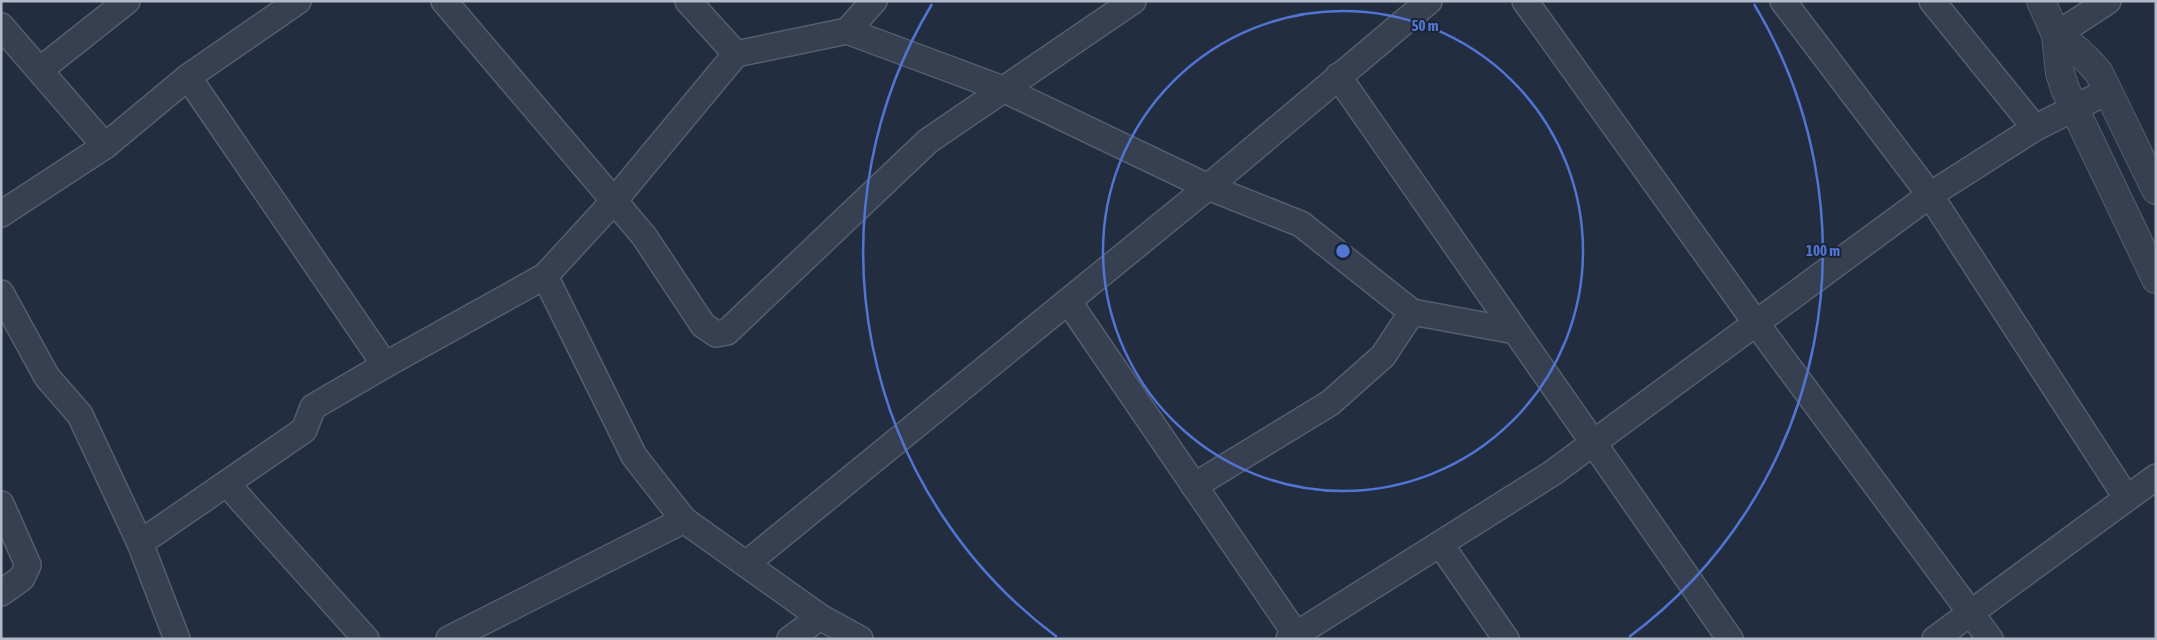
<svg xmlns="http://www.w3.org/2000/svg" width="2157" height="640" font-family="'Asap Condensed',sans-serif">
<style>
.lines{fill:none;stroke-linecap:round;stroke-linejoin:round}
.minor-casing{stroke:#545e6e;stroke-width:28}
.tertiary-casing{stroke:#545e6e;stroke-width:30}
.minor{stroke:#364050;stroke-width:25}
.tertiary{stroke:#364050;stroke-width:28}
.ring{fill:none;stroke:#5274d3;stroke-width:2.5}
.centre{fill:#5274d3;stroke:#1b2535;stroke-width:2.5}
.ring-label{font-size:15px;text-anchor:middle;font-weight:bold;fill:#5274d3;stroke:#1b2535;stroke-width:4;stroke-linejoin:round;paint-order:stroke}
</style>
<rect width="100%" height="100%" fill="#222e40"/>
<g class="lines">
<g class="minor-casing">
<g id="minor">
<polyline points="444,1 644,236 703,325 716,334 727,332 928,141 1133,1"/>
<polyline points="688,1 736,54"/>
<polyline points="1525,1 1756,323 1990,639"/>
<polyline points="1783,1 1930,195 2126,497"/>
<polyline points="1932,1 2035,128"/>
<polyline points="1,26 105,146"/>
<polyline points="847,31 874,1"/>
<polyline points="2056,35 2108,1"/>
<polyline points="40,70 127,1"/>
<polyline points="1338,76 1730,639"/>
<polyline points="188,77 385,365"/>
<polyline points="1,214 105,146 188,77 298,1"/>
<polyline points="545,276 634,456 684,520 820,617 860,639"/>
<polyline points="1,293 47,377 80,415 140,543 177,639"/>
<polyline points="1068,301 1299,639"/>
<polyline points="227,484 366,639"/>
<polyline points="1194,486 1330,403 1383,356 1412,312"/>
<polyline points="140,543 304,430 313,407 385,365 545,276 613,202 736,54 847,31 1003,89 1208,187 1301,224 1412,312 1515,331"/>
<polyline points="1441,545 1506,639"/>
<polyline points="746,564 1208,187 1429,1"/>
<polyline points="1,593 22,578 28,565 1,504"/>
<polyline points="449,639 684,520"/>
<polyline points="790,639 820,617"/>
<polyline points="1289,639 1551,474 1930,195 2035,128 2108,91"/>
<polyline points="1935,639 2156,477"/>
</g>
</g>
<g class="tertiary-casing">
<g id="tertiary">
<polyline points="2041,1 2056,35 2060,73 2066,91 2156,279"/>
<path d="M2056,35C2074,45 2086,57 2099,73L2156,190"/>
</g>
</g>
<use href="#minor" class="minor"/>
<use href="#tertiary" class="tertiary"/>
</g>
<g class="ring">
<circle cx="1343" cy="251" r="240"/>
<path d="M1057 637A480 480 0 0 1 932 4M1754 4A480 480 0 0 1 1629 637"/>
</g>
<circle cx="1343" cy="251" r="8" class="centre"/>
<g class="ring-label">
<text x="1425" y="31">50 m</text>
<text x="1823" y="256">100 m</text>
</g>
<rect width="2157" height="640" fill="none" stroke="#b3bbcb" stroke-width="5"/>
</svg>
